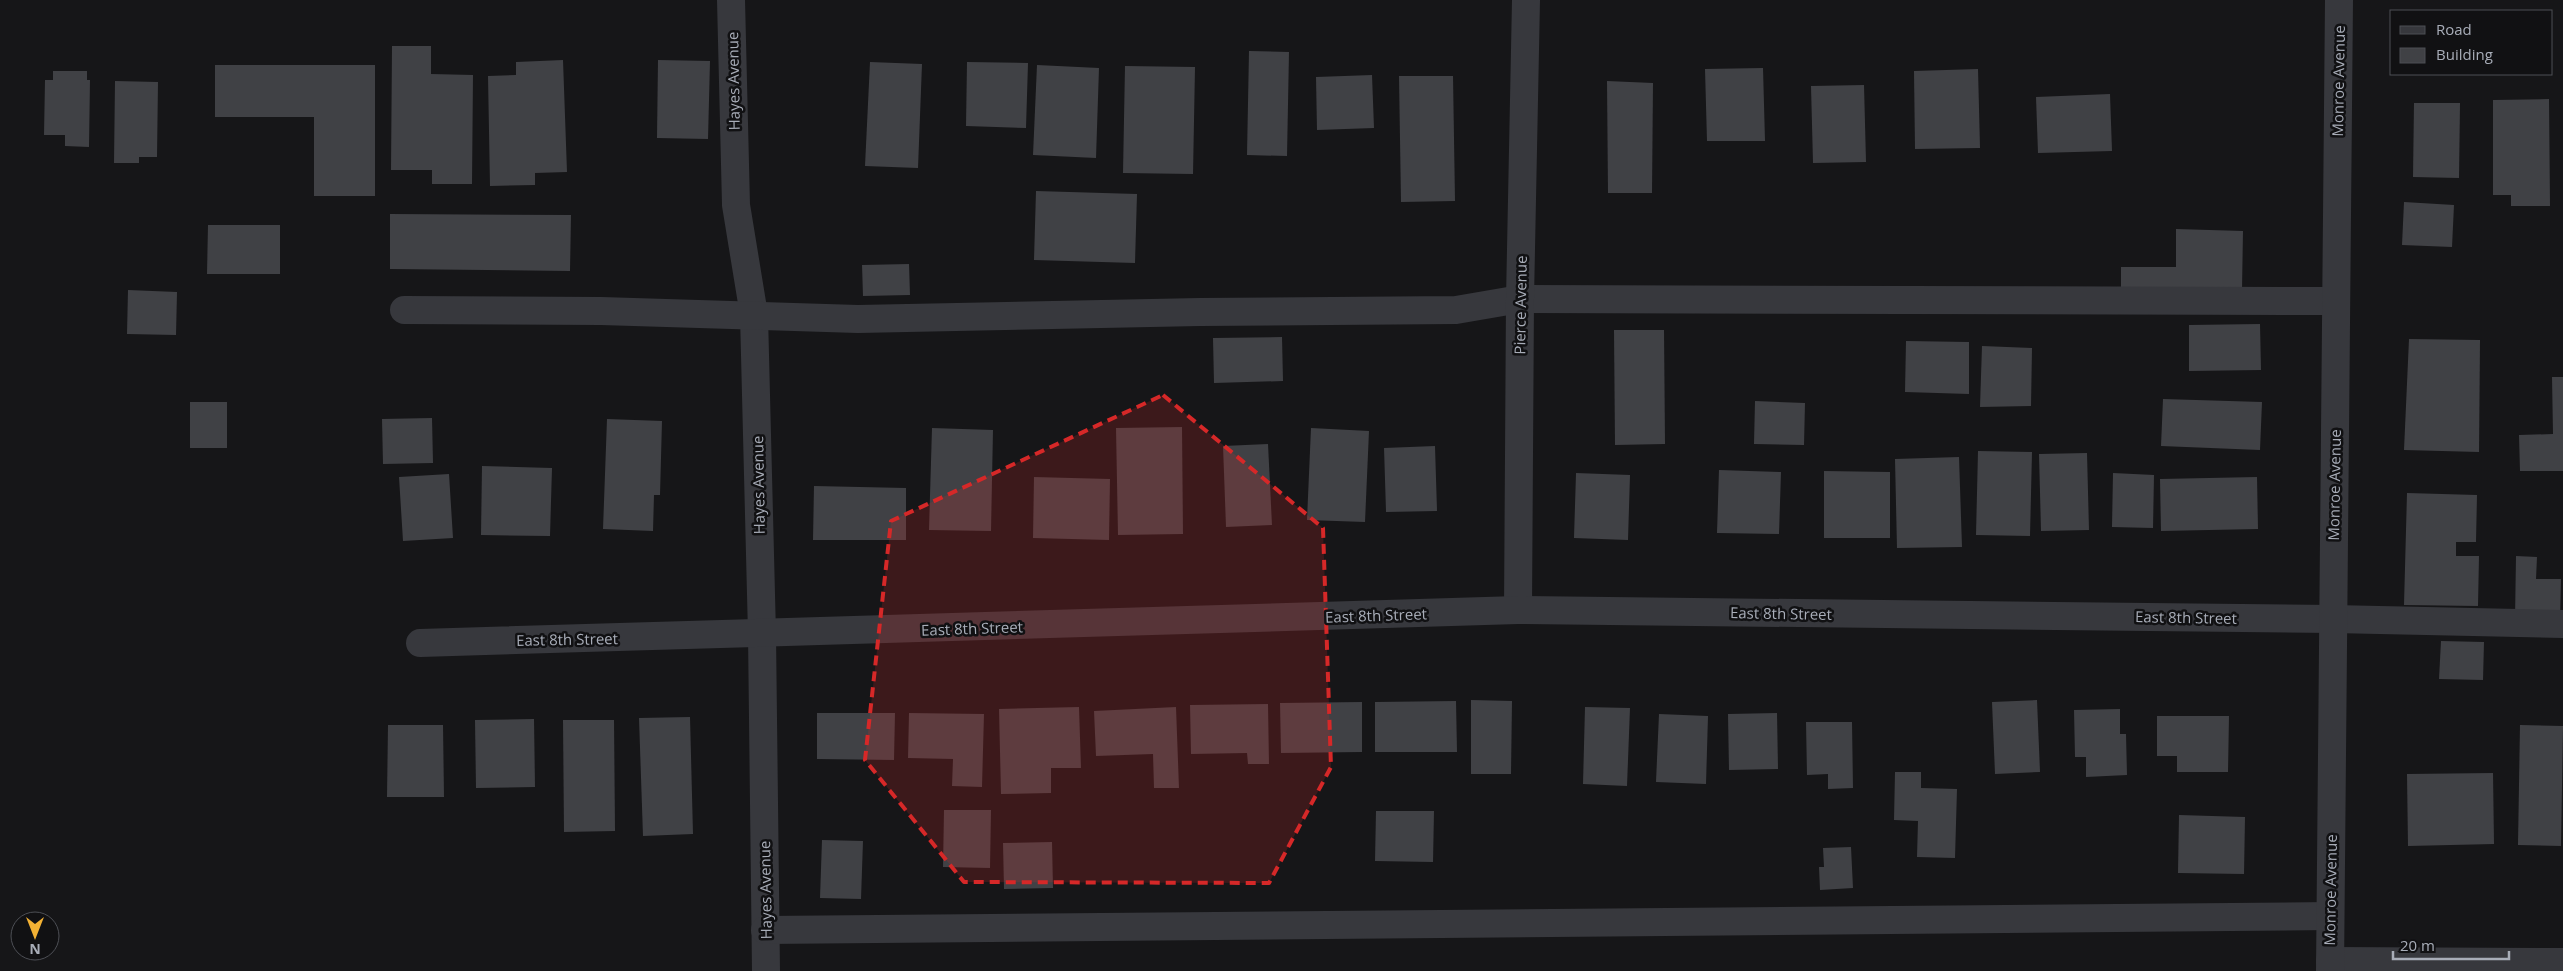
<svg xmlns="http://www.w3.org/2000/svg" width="2563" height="971" font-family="'Open Sans',sans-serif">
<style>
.building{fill:#404145}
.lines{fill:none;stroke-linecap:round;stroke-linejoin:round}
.minor{stroke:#37383d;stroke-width:28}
.marked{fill:#d62828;fill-opacity:0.2;stroke:#d62828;stroke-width:4;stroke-dasharray:10 6;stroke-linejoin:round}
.labels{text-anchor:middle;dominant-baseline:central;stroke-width:5;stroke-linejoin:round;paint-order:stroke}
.street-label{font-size:15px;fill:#a8adb8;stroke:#111113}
</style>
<rect width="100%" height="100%" fill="#161618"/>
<g class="building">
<polygon points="392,46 431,46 431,74 473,75 472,184 432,184 432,170 391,170"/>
<polygon points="1249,51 1289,52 1287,156 1247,155"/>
<polygon points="563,60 567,172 535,173 535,185 490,186 488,76 516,75 516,62"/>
<polygon points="658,60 710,61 708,139 657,138"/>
<polygon points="870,62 922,64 918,168 865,166"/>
<polygon points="967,62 1028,63 1026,128 966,126"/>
<polygon points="215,65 375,65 375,196 314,196 314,117 215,117"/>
<polygon points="1037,65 1099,68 1096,158 1033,155"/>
<polygon points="1125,66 1195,67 1193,174 1123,173"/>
<polygon points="1763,68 1765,141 1707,141 1705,69"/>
<polygon points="1978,69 1980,148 1915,149 1914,71"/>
<polygon points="53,71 87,71 87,80 90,80 89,147 65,146 65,135 44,135 45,80 53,80"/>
<polygon points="1372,75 1374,128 1317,130 1316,77"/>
<polygon points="1399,76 1453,76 1455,201 1401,202"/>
<polygon points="115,81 158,82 157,157 139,157 139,163 114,163"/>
<polygon points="1607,81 1653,83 1652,193 1608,193"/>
<polygon points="1864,85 1866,162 1813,163 1811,86"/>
<polygon points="2110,94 2112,151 2038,153 2036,97"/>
<polygon points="2549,99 2550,206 2511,206 2511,195 2493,195 2493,100"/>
<polygon points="2414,103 2460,103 2459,178 2413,177"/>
<polygon points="1036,191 1137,194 1135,263 1034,260"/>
<polygon points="2404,202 2454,205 2452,247 2402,245"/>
<polygon points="390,214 571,215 570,271 390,269"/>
<polygon points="208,225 280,225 280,274 207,274"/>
<polygon points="2176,229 2243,231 2242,290 2121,289 2121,267 2176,267"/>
<polygon points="909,264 910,295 863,296 862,265"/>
<polygon points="128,290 177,292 176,335 127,334"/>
<polygon points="2260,324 2261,370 2189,371 2189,325"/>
<polygon points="1614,330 1664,330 1665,444 1615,445"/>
<polygon points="1282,337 1283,381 1214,383 1213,338"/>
<polygon points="2409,339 2480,340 2479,452 2404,450"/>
<polygon points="1906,341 1969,342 1969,394 1905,392"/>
<polygon points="1982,346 2032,348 2031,406 1980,407"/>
<polygon points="2552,377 2563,377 2563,471 2520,471 2519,435 2553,434"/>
<polygon points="2163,399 2262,402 2260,450 2161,446"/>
<polygon points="1755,401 1805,403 1804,445 1754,444"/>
<rect x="190" y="402" width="37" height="46"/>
<polygon points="432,418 433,463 383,464 382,419"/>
<polygon points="607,419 662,421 660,495 654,495 653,531 603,529"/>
<polygon points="1182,427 1183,534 1118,535 1116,428"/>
<polygon points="932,428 993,430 991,531 929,530"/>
<polygon points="1311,428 1369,431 1365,522 1307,520"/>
<polygon points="1268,444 1272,525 1226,527 1223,446"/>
<polygon points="1435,446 1437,511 1386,512 1384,448"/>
<polygon points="1978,451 2032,452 2030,536 1976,535"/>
<polygon points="2087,453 2089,530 2041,531 2039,454"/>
<polygon points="1959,457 1962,547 1897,548 1895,459"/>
<polygon points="482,466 552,468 550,536 481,535"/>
<polygon points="1719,470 1781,472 1779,534 1717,533"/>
<polygon points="1824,471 1890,472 1890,538 1824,538"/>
<polygon points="1576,473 1630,475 1628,540 1574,538"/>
<polygon points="2113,473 2154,475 2153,528 2112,527"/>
<polygon points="449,474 453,538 403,541 399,477"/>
<polygon points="1034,477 1110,479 1109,540 1033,538"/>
<polygon points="2257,477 2258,529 2161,531 2160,479"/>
<polygon points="814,486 906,488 906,540 813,540"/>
<polygon points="2407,493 2477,495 2476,542 2456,542 2456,556 2479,556 2478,606 2404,605"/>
<polygon points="2516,556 2537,557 2536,579 2561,579 2560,621 2515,619"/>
<polygon points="2441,641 2484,642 2483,680 2439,679"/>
<polygon points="1471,700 1512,701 1511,774 1471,774"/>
<polygon points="2037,700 2040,772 1995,774 1992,702"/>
<polygon points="1456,701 1457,752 1375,752 1375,702"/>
<polygon points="1362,702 1362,752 1281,753 1280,703"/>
<polygon points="1268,704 1269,764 1248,764 1247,753 1191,754 1190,705"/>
<polygon points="1079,707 1081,768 1051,768 1051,793 1001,794 999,709"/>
<polygon points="1176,707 1179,788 1154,788 1153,754 1096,756 1094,711"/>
<polygon points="1585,707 1630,708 1627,786 1583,784"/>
<polygon points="2120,709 2120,734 2126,734 2127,775 2086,777 2086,757 2075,757 2074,710"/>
<polygon points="817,713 895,713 894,760 817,759"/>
<polygon points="909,713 984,714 982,787 952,786 953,759 908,758"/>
<polygon points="1777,713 1778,769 1729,770 1728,714"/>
<polygon points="1659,714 1708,716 1706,784 1656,782"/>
<polygon points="2157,716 2229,716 2228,772 2177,772 2177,756 2157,756"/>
<polygon points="690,717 693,834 643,836 639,718"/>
<polygon points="534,719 535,787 476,788 475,720"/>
<polygon points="563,720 614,720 615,831 564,832"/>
<polygon points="1806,722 1852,722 1853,788 1828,789 1828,774 1807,775"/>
<polygon points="388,725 443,725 444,797 387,797"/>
<polygon points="2520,725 2563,726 2561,846 2518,845"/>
<polygon points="1895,772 1921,772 1921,788 1957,789 1955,858 1917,857 1918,821 1894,820"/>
<polygon points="2493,773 2494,844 2408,846 2407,774"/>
<polygon points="944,810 991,810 990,868 943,867"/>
<polygon points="1376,811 1434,811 1433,862 1375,861"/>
<polygon points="2179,815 2245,817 2244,874 2178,873"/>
<polygon points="822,840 863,841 861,899 820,898"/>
<polygon points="1052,842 1053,888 1004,889 1003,843"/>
<polygon points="1851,847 1853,888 1820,890 1819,867 1824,867 1823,848"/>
</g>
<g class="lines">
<g class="minor">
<polyline points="731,0 736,205 754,315 762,634 766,971"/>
<polyline points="404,310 601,311 858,319 1200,312 1456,310 1520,299 2336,301"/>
<polyline points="1518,610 1520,299 1526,0"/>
<polyline points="420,643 1518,610 2333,619 2563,624"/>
<polyline points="765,930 2330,916"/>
<polyline points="2330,961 2563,962"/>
<polyline points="2330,971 2339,0"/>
</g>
</g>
<path class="marked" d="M1163,395L1323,528L1331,767L1269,883L964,882L865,760L891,521Z"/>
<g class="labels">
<g class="street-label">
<text transform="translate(733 81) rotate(-91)">Hayes Avenue</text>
<text transform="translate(2338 81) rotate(-89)">Monroe Avenue</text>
<text transform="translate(1520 305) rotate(-89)">Pierce Avenue</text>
<text transform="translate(758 485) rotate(-91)">Hayes Avenue</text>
<text transform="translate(2334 485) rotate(-89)">Monroe Avenue</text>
<text transform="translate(1781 613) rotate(1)">East 8th Street</text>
<text transform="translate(1376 615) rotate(-2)">East 8th Street</text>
<text transform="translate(2186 617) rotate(1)">East 8th Street</text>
<text transform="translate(972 628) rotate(-2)">East 8th Street</text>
<text transform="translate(567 639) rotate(-1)">East 8th Street</text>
<text transform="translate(765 890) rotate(-91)">Hayes Avenue</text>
<text transform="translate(2330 890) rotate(-89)">Monroe Avenue</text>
</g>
</g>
<rect x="2390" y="10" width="162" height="65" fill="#111113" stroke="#4d4f55"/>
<rect x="2400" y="26" width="25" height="8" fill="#37383d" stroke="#4d4f55"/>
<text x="2436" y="35" font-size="15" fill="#a8adb8">Road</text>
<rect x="2400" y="48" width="25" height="15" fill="#404145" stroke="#4d4f55"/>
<text x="2436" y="60" font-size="15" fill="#a8adb8">Building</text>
<g transform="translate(35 936) rotate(180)"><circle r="24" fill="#111113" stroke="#4d4f55"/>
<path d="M0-4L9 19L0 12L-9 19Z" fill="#f2b134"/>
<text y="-8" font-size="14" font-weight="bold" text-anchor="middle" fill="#a8adb8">N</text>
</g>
<path d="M2393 951v8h116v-8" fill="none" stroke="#a8adb8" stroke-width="2.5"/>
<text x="2400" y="951" font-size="15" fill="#a8adb8" stroke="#111113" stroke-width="4" paint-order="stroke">20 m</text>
</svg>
